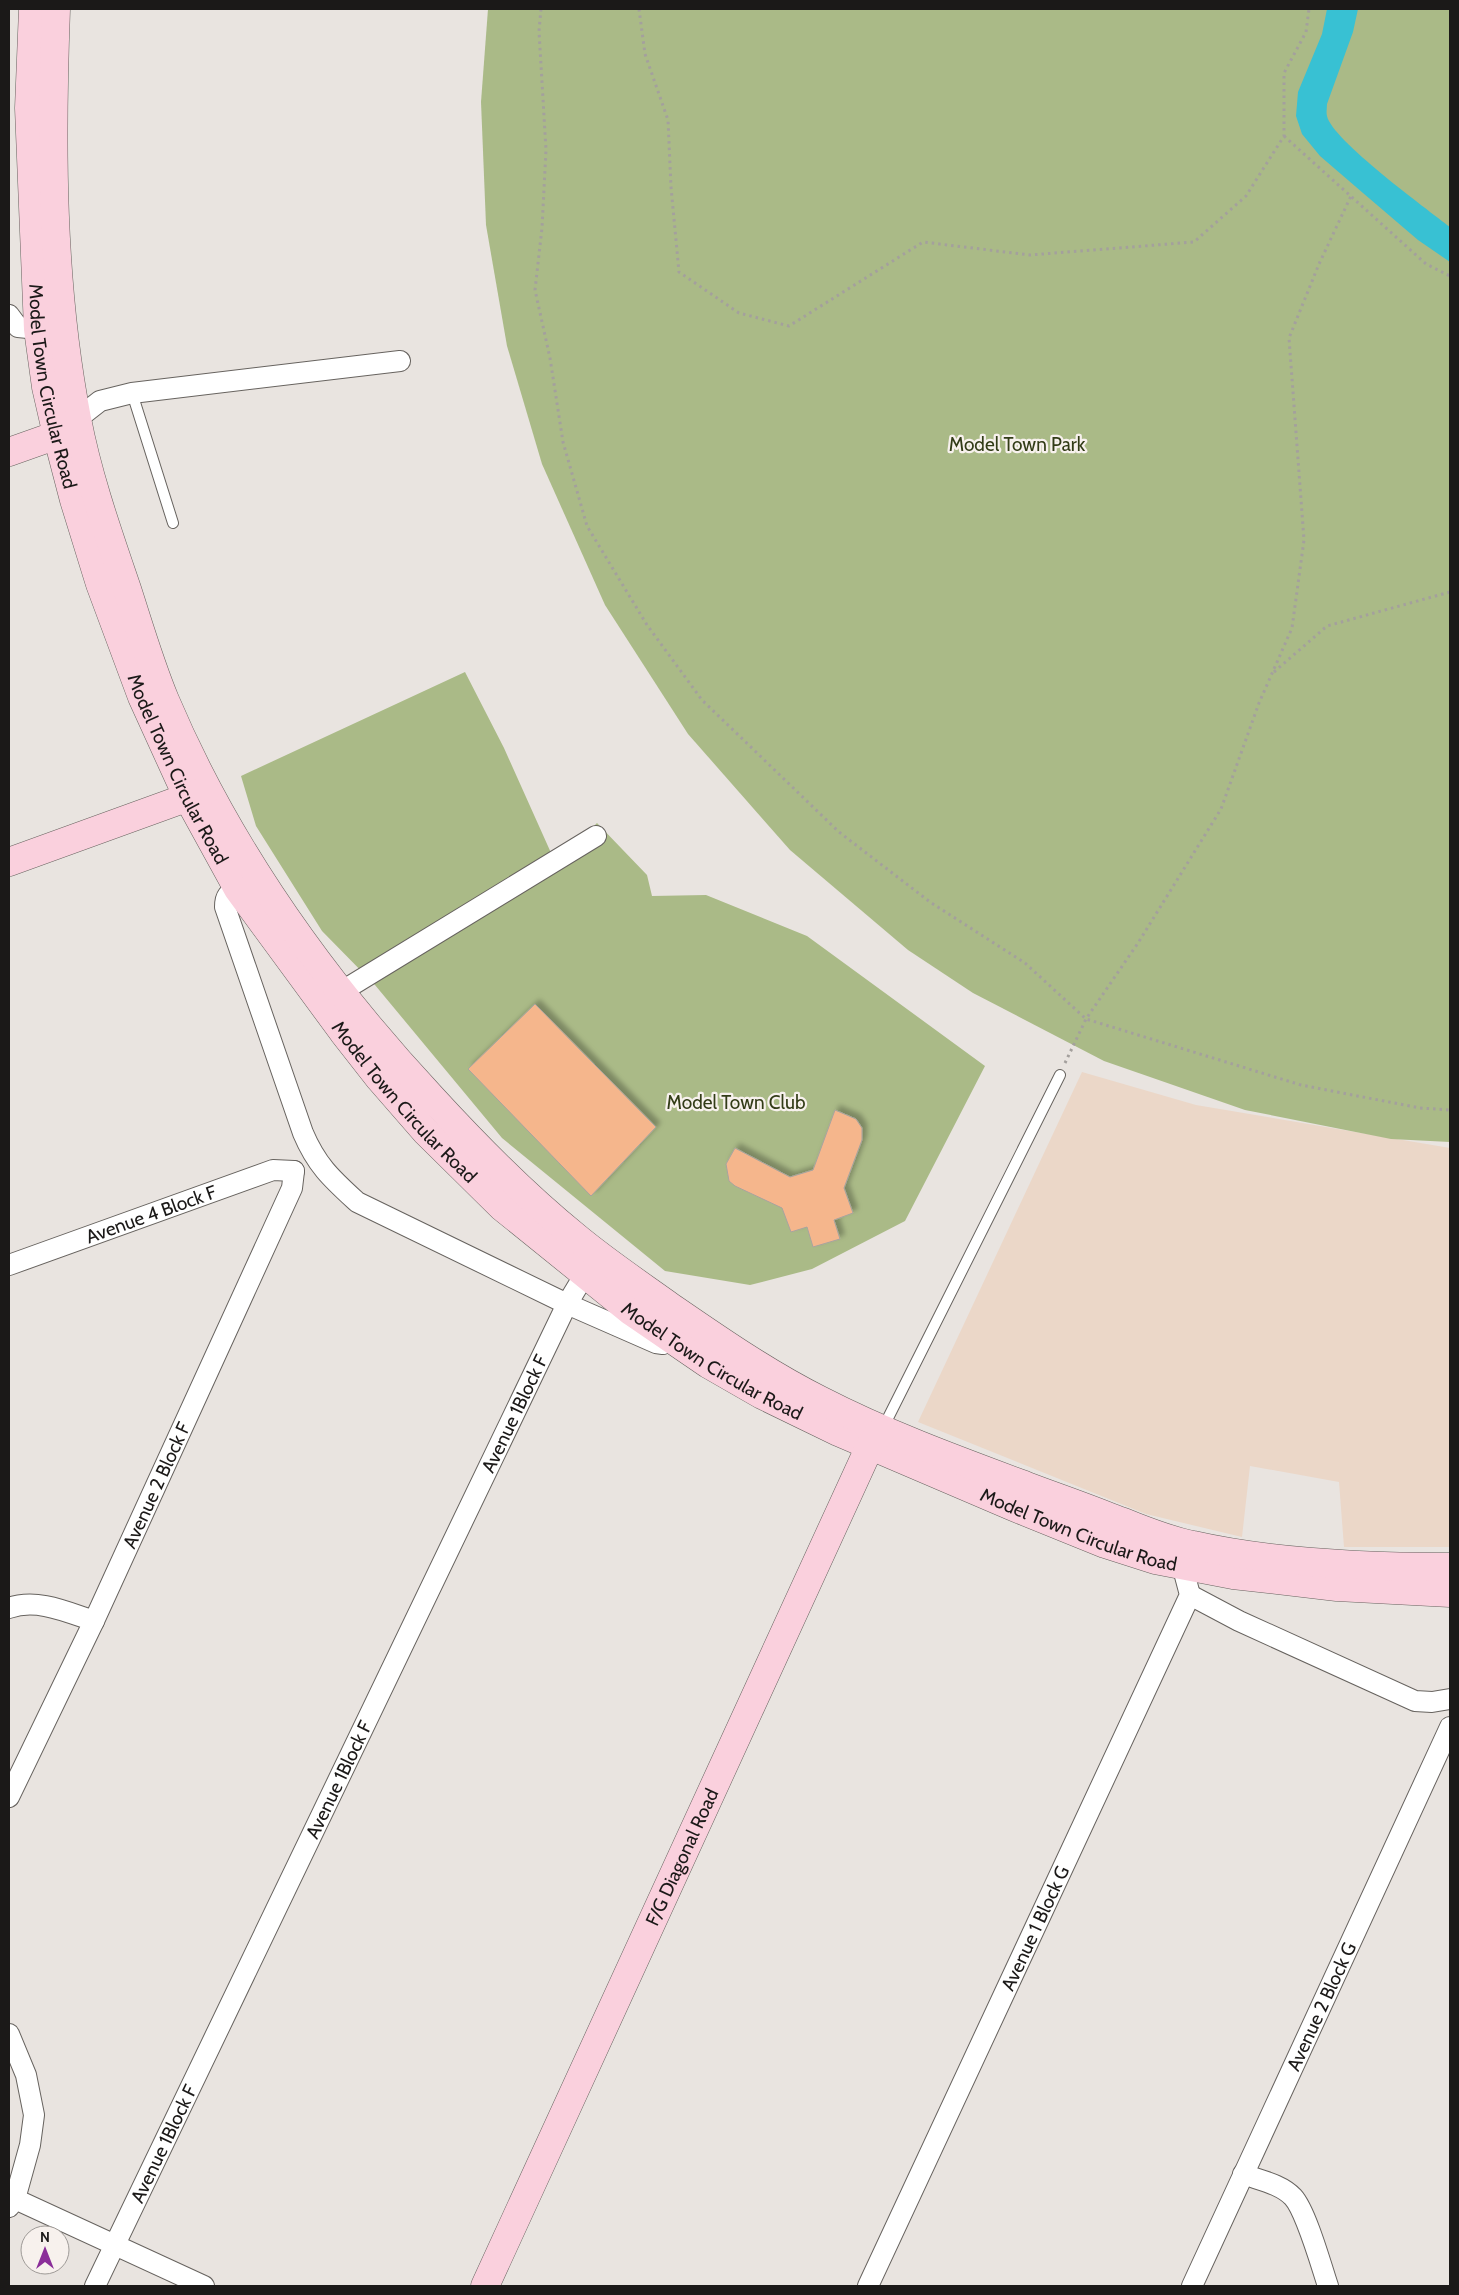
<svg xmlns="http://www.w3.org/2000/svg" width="1459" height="2295" font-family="Cabin,sans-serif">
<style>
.education{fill:#ebd7c8}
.green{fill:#aaba87}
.water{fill:#38c1d3}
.building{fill:#f5b68c;stroke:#a8a39f;filter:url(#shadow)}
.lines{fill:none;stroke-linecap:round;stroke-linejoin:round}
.lane-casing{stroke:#67635f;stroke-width:12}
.street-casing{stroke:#67635f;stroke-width:22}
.secondary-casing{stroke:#67635f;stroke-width:29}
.path{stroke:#a4a09d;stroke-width:3;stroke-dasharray:2.5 4;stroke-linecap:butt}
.lane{stroke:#fff;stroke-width:10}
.street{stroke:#fff;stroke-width:20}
.secondary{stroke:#fad0dd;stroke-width:28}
.labels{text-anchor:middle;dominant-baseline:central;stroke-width:4.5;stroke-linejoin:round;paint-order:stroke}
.street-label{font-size:19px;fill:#1b1918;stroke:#f7f1ed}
.park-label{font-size:19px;fill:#323c17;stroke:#f7f1ed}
</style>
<defs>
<filter id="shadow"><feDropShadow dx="4.5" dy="-4.5" stdDeviation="2.5" flood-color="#0004"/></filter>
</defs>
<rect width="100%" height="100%" fill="#e9e4e0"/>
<polygon class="education" points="1082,1072 1196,1105 1450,1148 1450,1547 1344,1547 1339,1482 1250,1466 1242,1537 1146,1514 918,1422"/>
<g class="green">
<polygon points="488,9 1450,9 1450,1142 1391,1139 1245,1110 1104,1061 973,993 908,950 790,850 688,734 605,605 542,464 507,346 486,225 481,102"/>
<polygon points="465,672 504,748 556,864 597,823 647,875 652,896 706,895 807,936 985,1066 905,1221 812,1269 750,1285 665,1271 502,1138 375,985 322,931 256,826 241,776"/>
</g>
<path class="water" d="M1327,9H1358L1353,32L1327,104C1327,108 1326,112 1327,116C1332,140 1427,209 1450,227V262L1418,240L1363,193L1320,156L1302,134L1296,116L1298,92L1322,34Z"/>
<g class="building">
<polygon points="535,1004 656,1127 591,1196 468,1069"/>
<polygon points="835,1110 856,1119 862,1128 862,1140 844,1188 853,1213 834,1220 840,1239 813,1247 807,1227 791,1232 782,1208 735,1186 729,1181 726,1164 735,1148 790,1177 813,1170"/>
</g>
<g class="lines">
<g class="lane-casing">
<g id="lane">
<polyline points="132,393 173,523"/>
<polyline points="883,1428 1060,1075"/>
</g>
</g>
<g class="street-casing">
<g id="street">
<polyline points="9,315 18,327 38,329"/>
<polyline points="77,419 100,401 132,393 400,361"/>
<path d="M238,889C228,893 225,896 225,907L303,1133C317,1166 332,1179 357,1202L567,1304L656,1343L663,1344L672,1340"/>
<polyline points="339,993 596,836"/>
<path id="s1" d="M9,1265L273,1170L294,1171"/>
<polyline points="1190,1595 1239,1621 1415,1701 1432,1702 1450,1699"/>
<path d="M9,1608C37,1598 67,1612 94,1621"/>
<path id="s2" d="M9,1797L94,1621L292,1188L294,1171"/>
<polyline points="9,2034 26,2075 34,2115 30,2145 15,2199 9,2207"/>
<path d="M1243,2174C1259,2180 1281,2184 1293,2197C1306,2211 1321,2265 1328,2286"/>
<polyline points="15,2199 204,2286"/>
<path id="s3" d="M95,2286L567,1304L585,1274"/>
<path id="s4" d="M868,2286L1190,1595L1185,1576L1191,1553"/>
<path id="s5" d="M1192,2286L1450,1727"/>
</g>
</g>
<g class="secondary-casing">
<g id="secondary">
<path id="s6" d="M33,9L29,108L38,329L46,387L57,435L74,500L100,584L142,697L188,798L238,889L343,1032L379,1078L426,1132L502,1207L632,1312L708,1364L762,1395L838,1432L1011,1506L1105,1544L1155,1560L1233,1575L1337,1587L1450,1593"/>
<path d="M56,9C51,145 51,285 77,419C88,477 108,533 127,589C139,626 150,664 165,700C228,849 322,980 432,1098C477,1147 524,1195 576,1237C606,1262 639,1284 671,1307C719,1340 768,1374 820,1400C886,1434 957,1460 1027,1486C1056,1497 1086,1507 1115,1519C1140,1528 1166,1540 1193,1545C1272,1563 1369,1567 1450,1567"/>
<polyline points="9,452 57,435 71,424"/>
<polyline points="9,862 205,791"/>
<path id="s7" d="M485,2286L870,1446L880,1432"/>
</g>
</g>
<g class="path">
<polyline points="541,9 539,31 546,150 542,228 535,290 550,358 563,442 587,526 647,625 702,700 839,832 930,902 1025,963 1086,1019 1301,1085 1420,1108 1450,1110"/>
<polyline points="639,9 645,54 668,120 671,187 679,272 739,313 789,326 923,242 1030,255 1194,242 1246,196 1284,136 1284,73 1306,32 1309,9"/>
<polyline points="1284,136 1426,264 1450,276"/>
<polyline points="1274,672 1327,626 1450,592"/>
<polyline points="1065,1063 1086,1019 1138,943 1221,809 1259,703 1292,628 1304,540 1289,338 1319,264 1351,196"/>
</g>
<use href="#lane" class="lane"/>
<use href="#street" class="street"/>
<use href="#secondary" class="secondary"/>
</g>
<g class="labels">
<g class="street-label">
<text stroke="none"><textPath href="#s6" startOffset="379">Model Town Circular Road</textPath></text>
<text stroke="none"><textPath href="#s6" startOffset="784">Model Town Circular Road</textPath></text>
<text stroke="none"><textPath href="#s6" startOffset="1189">Model Town Circular Road</textPath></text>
<text stroke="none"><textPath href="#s1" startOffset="151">Avenue 4 Block F</textPath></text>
<text stroke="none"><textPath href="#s6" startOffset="1594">Model Town Circular Road</textPath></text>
<text stroke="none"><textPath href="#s3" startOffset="968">Avenue 1Block F</textPath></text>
<text stroke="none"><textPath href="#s2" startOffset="345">Avenue 2 Block F</textPath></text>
<text stroke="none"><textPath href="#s6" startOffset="1999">Model Town Circular Road</textPath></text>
<text stroke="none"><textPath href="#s3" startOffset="562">Avenue 1Block F</textPath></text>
<text stroke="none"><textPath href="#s7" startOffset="472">F/G Diagonal Road</textPath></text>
<text stroke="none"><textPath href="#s4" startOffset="395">Avenue 1 Block G</textPath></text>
<text stroke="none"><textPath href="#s5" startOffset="308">Avenue 2 Block G</textPath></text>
<text stroke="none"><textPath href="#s3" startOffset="158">Avenue 1Block F</textPath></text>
</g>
<g class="park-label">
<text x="1017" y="444">Model Town Park</text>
<text x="736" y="1102">Model Town Club</text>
</g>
</g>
<rect width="1459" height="2295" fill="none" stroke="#1b1918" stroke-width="20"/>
<g transform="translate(45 2250)"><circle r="24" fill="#f7f1ed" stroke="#9f9b98"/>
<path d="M0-4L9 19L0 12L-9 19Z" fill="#8b2e99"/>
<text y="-8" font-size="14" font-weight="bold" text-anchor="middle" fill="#1b1918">N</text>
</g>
</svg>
